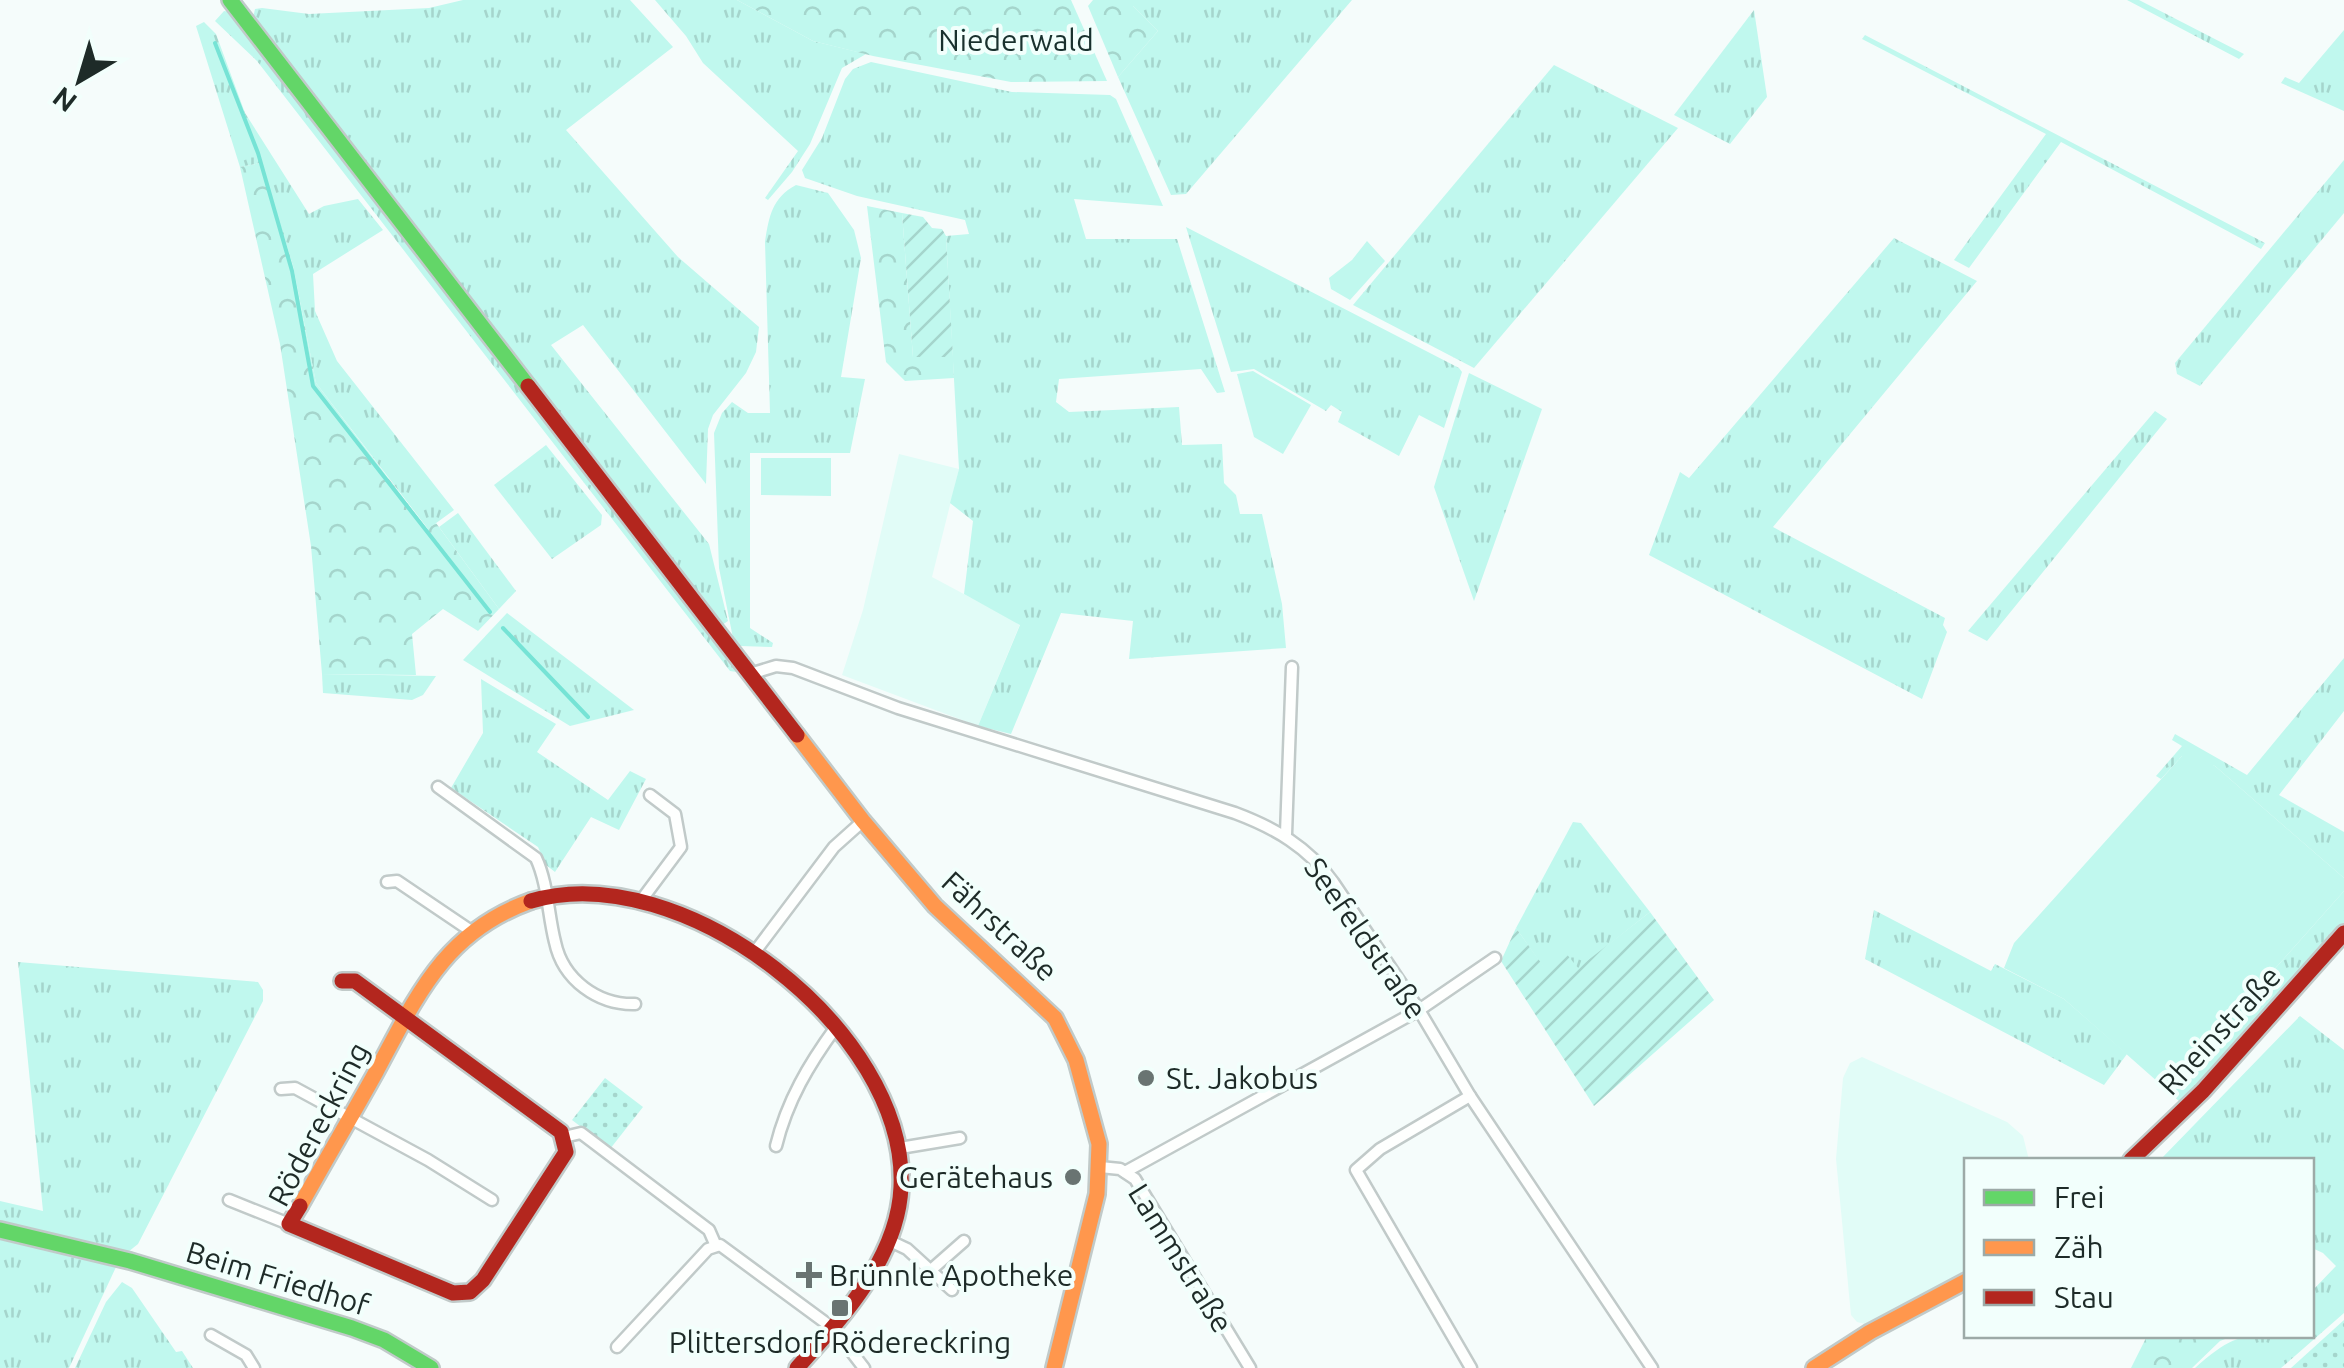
<svg xmlns="http://www.w3.org/2000/svg" width="2344" height="1368" font-family="Ubuntu,sans-serif">
<style>
.built{fill:#e1fcf7}
.grass{fill:url(#grass-tufts)}
.forest{fill:url(#forest-crowns)}
.park{fill:url(#park-dots)}
.garden{fill:url(#garden-furrows)}
.pitch{fill:#c0f8ee}
.lines{fill:none;stroke-linecap:round;stroke-linejoin:round}
.stream{stroke:#76e3d5;stroke-width:4}
.street-casing{stroke:#c1cac9;stroke-width:15}
.fast-casing{stroke:#c1cac9;stroke-width:20}
.slow-casing{stroke:#c1cac9;stroke-width:20}
.jam-casing{stroke:#c1cac9;stroke-width:20}
.street{stroke:#fefffe;stroke-width:10}
.fast{stroke:#63d668;stroke-width:15}
.slow{stroke:#ff974d;stroke-width:15}
.jam{stroke:#b3261e;stroke-width:15}
.poi-dot{fill:#697472;stroke:#f2fffc;stroke-width:4}
.labels{text-anchor:middle;dominant-baseline:central;stroke-width:8;stroke-linejoin:round;paint-order:stroke}
.park-label{font-size:30px;fill:#19312e;stroke:#f2fffc}
.street-label{font-size:30px;fill:#1e2b28;stroke:#f2fffc}
.poi-label{font-size:30px;fill:#1e2b28;stroke:#f2fffc;text-anchor:start}
</style>
<defs>
<pattern id="grass-tufts" width="24" height="20" patternUnits="userSpaceOnUse" patternTransform="scale(2.5)"><rect width="24" height="20" fill="#c0f8ee"/><path d="M3 7l-1-3M5 7V3M7 7l1-3M15 17l-1-3M17 17v-4M19 17l1-3" fill="none" stroke="#a5d5cc"/></pattern>
<pattern id="forest-crowns" width="20" height="18" patternUnits="userSpaceOnUse" patternTransform="scale(2.5)"><rect width="20" height="18" fill="#c0f8ee"/><path d="M2 6a3 3 0 1 1 6 0M12 15a3 3 0 1 1 6 0" fill="none" stroke="#a5d5cc"/></pattern>
<pattern id="park-dots" width="8" height="8" patternUnits="userSpaceOnUse" patternTransform="scale(2.5)"><rect width="8" height="8" fill="#c0f8ee"/><path d="M2 2h.1M6 6h.1" fill="none" stroke="#a5d5cc" stroke-width="1.8" stroke-linecap="round"/></pattern>
<pattern id="garden-furrows" width="10" height="10" patternUnits="userSpaceOnUse" patternTransform="scale(2.5)"><rect width="10" height="10" fill="#c0f8ee"/><path d="M-1 1l2-2M0 10L10 0M9 11l2-2" fill="none" stroke="#a5d5cc"/></pattern>
</defs>
<rect width="100%" height="100%" fill="#f5fcfb"/>
<g class="built">
<polygon points="899,454 959,469 932,577 1020,624 978,726 842,675 863,610"/>
<polygon points="1862,1057 2007,1122 2023,1136 2029,1160 1966,1160 1966,1271 1865,1324 1857,1322 1851,1315 1836,1159 1843,1078 1850,1063"/>
</g>
<g class="grass">
<polygon points="463,0 630,0 673,47 566,130 678,257 759,327 756,352 746,373 713,415 708,429 706,484 583,325 551,345 709,544 728,621 722,625 253,18 255,9 262,8 309,14 429,8"/>
<polygon points="655,0 737,0 813,41 866,54 842,68 810,144 792,172 768,200 765,198 798,151 703,63 686,36"/>
<polygon points="1093,0 1352,0 1186,194 1171,195 1118,77 1158,31 1133,6 1088,6"/>
<polygon points="2127,0 2139,0 2244,54 2239,59"/>
<polygon points="1754,10 1767,97 1730,144 1674,115"/>
<polygon points="224,11 230,12 737,672 730,671 257,61 215,21"/>
<polygon points="204,22 216,34 245,113 309,214 324,206 358,199 383,230 313,274 315,311 337,361 454,510 428,529 316,383 293,266 261,163 240,167 196,26"/>
<polygon points="2344,30 2344,111 2281,83 2285,77 2299,83"/>
<polygon points="1865,35 2265,243 2261,249 2061,142 1969,268 1954,260 2046,134 1862,39"/>
<polygon points="871,62 1012,92 1110,95 1116,99 1163,206 1074,199 1086,239 1177,239 1225,392 1217,393 1201,369 1059,379 1056,402 1069,412 1179,407 1182,445 1222,444 1224,483 1236,495 1240,514 1262,514 1282,604 1286,648 1129,659 1133,621 1061,613 1011,734 978,726 1020,625 964,594 973,521 950,503 959,469 946,236 969,234 965,220 857,196 805,178 802,170 822,138 845,79 853,69"/>
<polygon points="1554,65 1678,128 1474,368 1353,305"/>
<polygon points="2344,160 2344,213 2200,386 2177,374 2175,363"/>
<path d="M796,185L828,193L854,230L861,258L841,377L865,379L850,453H750V628L773,643L772,647L740,646L733,638L719,568L714,433L722,413L732,402L748,413H770L765,242C769,216 772,198 796,185Z"/>
<polygon points="1186,227 1459,368 1462,372 1444,428 1419,415 1399,456 1338,422 1342,412 1331,405 1326,411 1254,369 1231,372"/>
<polygon points="1894,238 1977,281 1773,527 1945,618 1943,625 1947,632 1922,699 1649,555 1680,472 1689,478"/>
<polygon points="1469,373 1542,409 1474,601 1434,487"/>
<polygon points="2155,411 2167,419 1987,641 1968,631"/>
<polygon points="546,445 602,515 601,525 552,559 494,485"/>
<polygon points="458,513 516,591 499,609 439,527"/>
<polygon points="507,613 634,710 570,726 463,660"/>
<polygon points="2344,658 2344,711 2279,795 2344,832 2344,878 2215,766 2182,756 2161,779 2156,776 2182,746 2172,740 2175,734 2247,775"/>
<polygon points="322,674 436,676 423,695 412,700 323,693"/>
<polygon points="481,679 556,724 537,752 608,800 630,771 646,779 619,830 591,817 555,872 546,865 538,847 451,788 483,733"/>
<polygon points="1573,822 1581,823 1650,912 1578,969 1544,968 1516,928"/>
<polygon points="2344,891 2344,924 2286,993 2181,1103 2167,1090"/>
<polygon points="1874,910 1991,971 1995,964 2064,999 2127,1054 2104,1085 1865,959"/>
<polygon points="18,962 258,982 263,990 263,1001 138,1244 128,1252 0,1222 0,1201 43,1211"/>
<path d="M2300,1016L2344,1050V1313L2281,1368H2195C2241,1326 2252,1336 2312,1336V1291L2336,1266L2323,1253L2312,1248V1160H2160Z"/>
<polygon points="0,1237 116,1267 69,1368 0,1368"/>
<polygon points="122,1282 132,1288 176,1352 182,1351 193,1368 75,1368 106,1302"/>
</g>
<g class="forest">
<polygon points="737,0 1071,0 1107,81 1011,82 873,56 813,41"/>
<polygon points="1088,6 1133,6 1158,31 1118,77"/>
<polygon points="261,163 293,266 316,383 427,529 436,523 499,609 478,631 443,609 412,634 416,675 322,674 311,546 280,344 240,167"/>
<polygon points="867,206 902,213 913,357 953,357 954,378 905,381 886,362"/>
<polygon points="2147,1336 2233,1336 2220,1341 2192,1368 2131,1368"/>
</g>
<g class="park">
<polygon points="605,1078 643,1107 610,1149 572,1120"/>
<polygon points="2344,1320 2344,1368 2291,1368"/>
</g>
<g class="garden">
<polygon points="902,213 923,217 932,228 942,229 946,236 953,357 913,357"/>
<polygon points="1650,912 1714,1000 1594,1106 1501,961 1516,928 1544,967 1565,952 1578,968"/>
</g>
<g class="pitch">
<polygon points="1367,241 1385,261 1350,300 1331,289 1329,278 1352,260"/>
<polygon points="1253,371 1311,405 1283,454 1254,437 1237,374"/>
<polygon points="761,458 831,458 831,496 761,495"/>
<polygon points="2190,754 2215,766 2344,878 2344,891 2167,1090 2064,999 2004,968 2014,943 2182,756"/>
</g>
<g class="lines">
<g class="stream">
<polyline points="215,43 258,153 292,271 313,386 490,612"/>
<polyline points="503,628 588,717"/>
</g>
<g class="street-casing">
<g id="street">
<path d="M750,674L776,666L793,668L898,708L1235,813C1275,828 1308,847 1333,882L1419,1010L1470,1096L1652,1368"/>
<path d="M438,787L536,858C548,884 548,915 555,942C563,980 598,1005 635,1004"/>
<polyline points="1286,834 1292,667"/>
<polyline points="387,882 397,881 471,931"/>
<polyline points="640,902 681,847 675,814 650,795"/>
<polyline points="754,953 834,847 863,821"/>
<polyline points="281,1089 295,1088 428,1160 492,1200"/>
<polyline points="1470,1096 1380,1149 1356,1170 1471,1368"/>
<polyline points="564,1137 581,1133 709,1230 716,1246"/>
<path d="M776,1146C787,1101 809,1064 836,1027"/>
<polyline points="900,1148 960,1138"/>
<polyline points="1100,1167 1120,1169 1135,1179 1250,1368"/>
<polyline points="1125,1172 1419,1010 1495,958"/>
<polyline points="229,1200 289,1224"/>
<polyline points="888,1240 907,1249 952,1290"/>
<polyline points="931,1270 964,1241"/>
<polyline points="211,1335 246,1355 254,1368"/>
<polyline points="617,1347 708,1249 720,1245 834,1329 864,1368"/>
</g>
</g>
<g class="fast-casing">
<g id="fast">
<polyline points="230,0 528,386"/>
<polyline points="0,1230 130,1261 352,1328 384,1340 431,1368"/>
</g>
</g>
<g class="slow-casing">
<g id="slow">
<polyline points="797,735 863,821 935,906 1055,1018 1076,1060 1099,1144 1097,1194 1054,1368"/>
<path d="M300,1206C325,1161 351,1117 376,1072C417,996 444,932 531,901"/>
<polyline points="1814,1368 1870,1332 1966,1281"/>
</g>
</g>
<g class="jam-casing">
<g id="jam">
<polyline points="528,386 797,735"/>
<path d="M531,901C680,856 908,1030 901,1187C898,1258 842,1318 797,1368"/>
<polyline points="2131,1160 2203,1091 2344,933"/>
<polyline points="300,1206 289,1224 453,1293 470,1292 483,1280 566,1152 561,1132 355,981 342,981"/>
</g>
</g>
<use href="#street" class="street"/>
<use href="#fast" class="fast"/>
<use href="#slow" class="slow"/>
<use href="#jam" class="jam"/>
</g>
<g class="poi-dot">
<circle cx="1146" cy="1078" r="10"/>
<circle cx="1073" cy="1177" r="10"/>
<path d="M804 1260h10v10h10v10h-10v10h-10v-10h-10v-10h10z"/>
<rect x="830" y="1298" width="20" height="20" rx="5"/>
</g>
<g class="labels">
<g class="park-label">
<text x="1016" y="40">Niederwald</text>
</g>
<g class="street-label">
<text transform="translate(1000 926) rotate(43)">Fährstraße</text>
<text transform="translate(1366 938) rotate(55)">Seefeldstraße</text>
<text transform="translate(2219 1030) rotate(-47)">Rheinstraße</text>
<text transform="translate(318 1124) rotate(-62)">Rödereckring</text>
<text transform="translate(1181 1258) rotate(58)">Lammstraße</text>
<text transform="translate(278 1278) rotate(17)">Beim Friedhof</text>
</g>
<g class="poi-label">
<text x="1166" y="1078">St. Jakobus</text>
<text x="1053" y="1177" text-anchor="end">Gerätehaus</text>
<text x="829" y="1275">Brünnle Apotheke</text>
<text x="840" y="1342" text-anchor="middle">Plittersdorf Rödereckring</text>
</g>
</g>
<rect x="1964" y="1158" width="350" height="180" fill="#f2fffc" stroke="#9daaa7" stroke-width="2.5"/>
<rect x="1984" y="1190" width="50" height="15" fill="#63d668" stroke="#9daaa7" stroke-width="2.5"/>
<text x="2054" y="1208" font-size="30" fill="#1e2b28">Frei</text>
<rect x="1984" y="1240" width="50" height="15" fill="#ff974d" stroke="#9daaa7" stroke-width="2.5"/>
<text x="2054" y="1258" font-size="30" fill="#1e2b28">Zäh</text>
<rect x="1984" y="1290" width="50" height="15" fill="#b3261e" stroke="#9daaa7" stroke-width="2.5"/>
<text x="2054" y="1308" font-size="30" fill="#1e2b28">Stau</text>
<g transform="translate(80 80) rotate(218)" stroke="#f2fffc" stroke-width="8" paint-order="stroke">
<path d="M0-8L18 38L0 25L-18 38Z" fill="#1e2b28"/>
<text y="-15" font-size="28" font-weight="bold" text-anchor="middle" fill="#1e2b28">N</text>
</g>
</svg>
